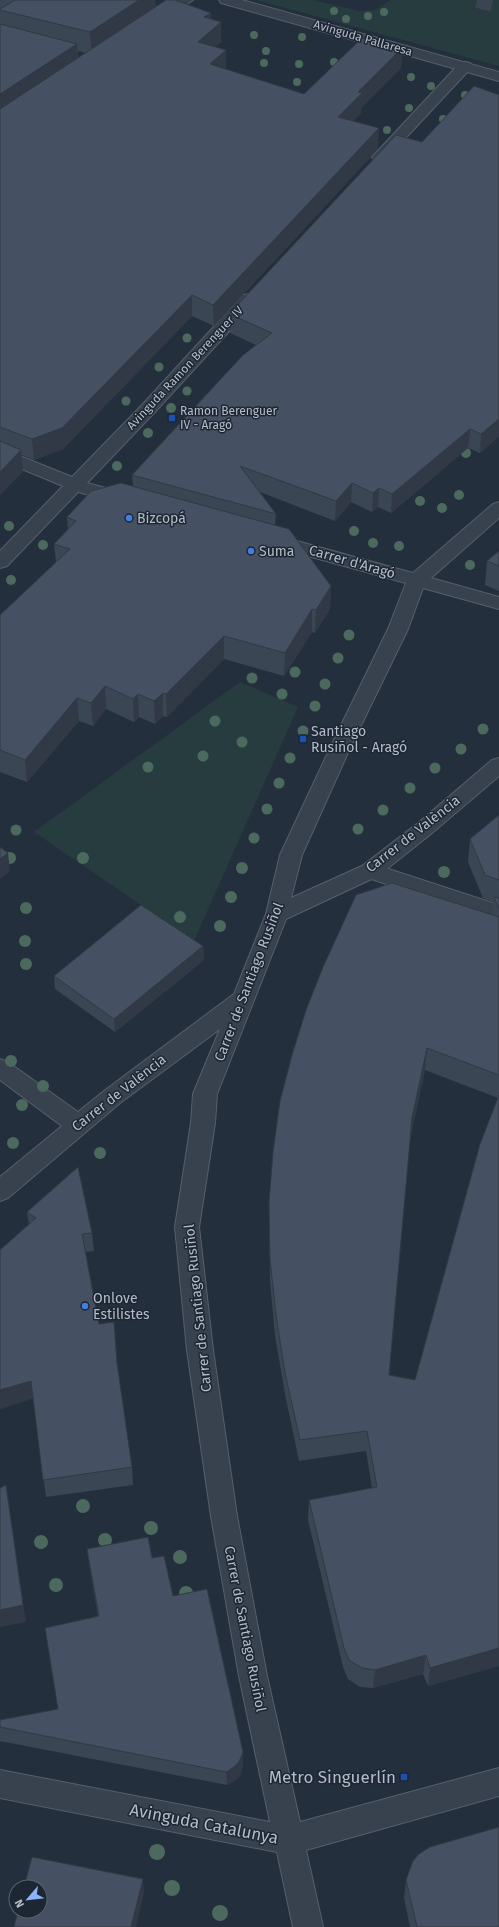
<svg xmlns="http://www.w3.org/2000/svg" width="499" height="1927" font-family="'Fira Sans',sans-serif">
<style>
.green{fill:#263c3f}
.lines{fill:none;stroke-linecap:round;stroke-linejoin:round}
.trunk-tunnel{stroke:#3a4453;stroke-width:16;stroke-dasharray:16 8;stroke-linecap:butt}
.pedestrian-casing{stroke:#565f6c;stroke-width:2}
.minor-casing{stroke:#565f6c;stroke-width:2}
.tertiary-casing{stroke:#565f6c;stroke-width:2}
.pedestrian{fill:#38414e;fill-rule:evenodd}
.minor{fill:#38414e;fill-rule:evenodd}
.tertiary{fill:#38414e;fill-rule:evenodd}
.tree{fill:#4b6a5d}
.wall{fill:#3b4654;fill-rule:evenodd}
.shaded-wall{fill:#303945}
.building{fill:#455162;stroke:#303945}
.transit-dot{fill:#1a4fb4;stroke:#1d2633;stroke-width:1.5}
.shop-dot{fill:#3f7fe0;stroke:#1d2633;stroke-width:1.5}
.labels{text-anchor:middle;dominant-baseline:central;stroke-width:3;stroke-linejoin:round;paint-order:stroke}
.far-street-label{font-size:12px;fill:#b4bcc9;stroke:#1d2633}
.far-poi-label{font-size:12px;fill:#b4bcc9;stroke:#1d2633;text-anchor:start}
.poi-label{font-size:14px;fill:#b4bcc9;stroke:#1d2633;text-anchor:start}
.street-label{font-size:14px;fill:#b4bcc9;stroke:#1d2633}
.near-poi-label{font-size:17px;fill:#b4bcc9;stroke:#1d2633;text-anchor:end}
.near-street-label{font-size:17px;fill:#b4bcc9;stroke:#1d2633}
</style>
<rect width="100%" height="100%" fill="#242f3e"/>
<g class="green">
<polygon points="256,0 313,0 359,11 375,10 390,0 499,0 499,66"/>
<polygon points="240,682 298,707 194,941 34,832"/>
</g>
<g class="lines">
<polyline class="trunk-tunnel" points="477,0 499,5"/>
<g class="pedestrian-casing">
<polygon id="pedestrian" points="370,863 499,905 499,921 362,876 359,871 362,866"/>
</g>
<g class="minor-casing">
<g id="minor">
<polygon points="176,0 193,0 162,22 152,22 150,19 152,16"/>
<polygon points="465,62 470,63 472,66 470,69 385,160 380,162 375,160 372,157 375,154 460,63"/>
<polygon points="249,294 255,295 257,299 255,303 154,413 87,483 128,494 131,498 128,502 122,504 78,492 7,566 0,568 0,551 63,486 0,460 0,448 72,477 142,405 243,295"/>
<polygon points="499,502 499,518 431,578 499,597 499,609 423,588 408,629 351,746 302,855 291,898 362,866 418,823 492,760 499,758 499,776 432,833 378,876 286,919 217,1094 215,1123 199,1227 213,1350 237,1516 267,1676 300,1822 499,1768 499,1796 306,1850 323,1927 293,1927 277,1852 0,1798 0,1770 270,1822 239,1676 211,1516 187,1350 175,1227 191,1123 193,1094 220,1029 120,1103 8,1198 0,1201 0,1177 62,1126 0,1080 0,1059 8,1062 78,1112 104,1091 234,994 266,914 280,855 331,746 388,629 406,583 268,545 266,541 268,537 275,535 413,573 493,504"/>
</g>
</g>
<g class="tertiary-casing">
<polygon id="tertiary" points="219,0 242,0 499,72 499,81 221,3"/>
</g>
<use href="#pedestrian" class="pedestrian"/>
<use href="#minor" class="minor"/>
<use href="#tertiary" class="tertiary"/>
</g>
<g class="tree">
<circle cx="334" cy="11" r="4"/>
<circle cx="384" cy="12" r="4"/>
<circle cx="368" cy="16" r="4"/>
<circle cx="346" cy="19" r="4"/>
<circle cx="254" cy="35" r="4"/>
<circle cx="302" cy="37" r="4"/>
<circle cx="266" cy="51" r="4"/>
<circle cx="334" cy="62" r="4"/>
<circle cx="264" cy="63" r="4"/>
<circle cx="299" cy="64" r="4"/>
<circle cx="411" cy="77" r="4"/>
<circle cx="297" cy="82" r="4"/>
<circle cx="431" cy="86" r="4"/>
<circle cx="465" cy="95" r="4"/>
<circle cx="409" cy="108" r="4"/>
<circle cx="443" cy="119" r="4"/>
<circle cx="387" cy="130" r="4"/>
<circle cx="187" cy="338" r="4.5"/>
<circle cx="159" cy="367" r="4.5"/>
<circle cx="187" cy="391" r="4.5"/>
<circle cx="126" cy="401" r="4.5"/>
<circle cx="171" cy="408" r="5"/>
<circle cx="148" cy="433" r="5"/>
<circle cx="466" cy="453" r="5"/>
<circle cx="117" cy="466" r="5"/>
<circle cx="459" cy="495" r="5"/>
<circle cx="420" cy="501" r="5"/>
<circle cx="442" cy="508" r="5"/>
<circle cx="9" cy="526" r="5"/>
<circle cx="354" cy="531" r="5"/>
<circle cx="373" cy="543" r="5"/>
<circle cx="43" cy="545" r="5"/>
<circle cx="399" cy="546" r="5"/>
<circle cx="470" cy="565" r="5"/>
<circle cx="11" cy="580" r="5"/>
<circle cx="349" cy="635" r="5.5"/>
<circle cx="338" cy="658" r="5.5"/>
<circle cx="295" cy="672" r="5.5"/>
<circle cx="252" cy="678" r="5.5"/>
<circle cx="325" cy="684" r="5.5"/>
<circle cx="282" cy="694" r="5.5"/>
<circle cx="315" cy="706" r="5.5"/>
<circle cx="215" cy="721" r="5.5"/>
<circle cx="483" cy="729" r="5.5"/>
<circle cx="303" cy="731" r="5.5"/>
<circle cx="242" cy="742" r="5.5"/>
<circle cx="461" cy="749" r="5.5"/>
<circle cx="203" cy="756" r="5.5"/>
<circle cx="290" cy="758" r="5.5"/>
<circle cx="148" cy="767" r="5.5"/>
<circle cx="435" cy="768" r="5.5"/>
<circle cx="279" cy="783" r="5.5"/>
<circle cx="410" cy="788" r="5.5"/>
<circle cx="267" cy="809" r="5.5"/>
<circle cx="383" cy="810" r="5.5"/>
<circle cx="358" cy="829" r="5.5"/>
<circle cx="16" cy="830" r="5.5"/>
<circle cx="254" cy="838" r="5.5"/>
<circle cx="10" cy="858" r="6"/>
<circle cx="83" cy="858" r="6"/>
<circle cx="242" cy="868" r="6"/>
<circle cx="444" cy="872" r="6"/>
<circle cx="231" cy="897" r="6"/>
<circle cx="26" cy="908" r="6"/>
<circle cx="180" cy="917" r="6"/>
<circle cx="220" cy="926" r="6"/>
<circle cx="25" cy="941" r="6"/>
<circle cx="26" cy="964" r="6"/>
<circle cx="11" cy="1061" r="6"/>
<circle cx="43" cy="1086" r="6"/>
<circle cx="22" cy="1105" r="6"/>
<circle cx="13" cy="1143" r="6"/>
<circle cx="100" cy="1153" r="6"/>
<circle cx="83" cy="1506" r="7"/>
<circle cx="151" cy="1528" r="7"/>
<circle cx="105" cy="1540" r="7"/>
<circle cx="41" cy="1542" r="7"/>
<circle cx="180" cy="1557" r="7"/>
<circle cx="56" cy="1585" r="7"/>
<circle cx="186" cy="1593" r="7"/>
<circle cx="157" cy="1852" r="8"/>
<circle cx="172" cy="1888" r="8"/>
<circle cx="220" cy="1913" r="8"/>
</g>
<g class="wall">
<path d="M0,0H155L156,7L211,19L221,22V42L215,47L226,50V69L304,94L402,48L401,68L361,108V113L353,121L378,149L214,326L192,316L63,449L34,460L22,455L23,471L0,495ZM78,51L86,53L78,58Z"/>
<polygon points="229,314 499,436 480,453 468,448 391,513 378,507 372,512 351,502 335,521 260,492 276,514 275,525 331,586 330,609 315,633 312,632 284,676 224,659 167,717 163,716 155,724 139,717 134,722 106,709 93,726 79,721 27,782 0,772 0,615 56,563 54,544 68,530 67,517 133,486 132,475 256,345 230,333"/>
<polygon points="499,551 499,591 485,585 487,561"/>
<path d="M499,815V1666L428,1686L423,1674L373,1688L360,1687L348,1679L343,1667L308,1520L309,1500L372,1488L366,1451L299,1461L285,1394L275,1336L270,1281L269,1203L492,915L494,902L483,898L468,862L470,839ZM425,1070L498,1098L415,1380L389,1375L410,1140Z"/>
<polygon points="203,946 204,960 115,1032 55,989 54,976"/>
<polygon points="27,1212 92,1233 94,1251 85,1252 99,1324 117,1365 132,1467 133,1485 46,1497 33,1398 0,1409 0,1250 29,1224"/>
<polygon points="87,1549 152,1558 173,1596 243,1752 243,1766 240,1776 234,1781 227,1785 0,1741 0,1720 58,1709 98,1616 89,1564"/>
<polygon points="406,1880 499,1927 410,1927 404,1898"/>
</g>
<g class="shaded-wall">
<polygon points="139,0 155,0 156,12 92,54 90,32"/>
<polygon points="211,13 211,31 221,22 221,42 198,62 198,42 204,17"/>
<polygon points="77,44 78,64 0,115 0,94"/>
<polygon points="402,48 401,68 361,108 361,113 337,137 338,117 358,92"/>
<polygon points="226,50 226,70 210,64"/>
<polygon points="379,128 378,149 214,326 213,305"/>
<polygon points="192,295 192,316 63,449 34,460 32,439"/>
<polygon points="499,419 499,436 480,453 481,434"/>
<polygon points="470,429 468,448 391,513 392,494"/>
<polygon points="21,450 23,471 0,495 0,472"/>
<polygon points="352,483 351,502 335,521 336,501"/>
<polygon points="379,488 378,507 372,512 373,493"/>
<polygon points="331,586 330,609 315,633 316,610"/>
<polygon points="312,609 312,632 284,676 285,653"/>
<polygon points="224,636 224,659 167,717 166,694"/>
<polygon points="105,686 106,709 93,726 91,703"/>
<polygon points="163,693 163,716 155,724 154,701"/>
<polygon points="138,694 139,717 134,722 133,699"/>
<polygon points="77,698 79,721 27,782 25,760"/>
<polygon points="8,853 10,871 0,879 0,859"/>
<polygon points="203,946 204,960 115,1032 114,1019"/>
<polygon points="427,1048 425,1070 410,1140 412,1118"/>
<polygon points="31,1381 33,1398 0,1409 0,1390"/>
<polygon points="6,1485 26,1622 0,1627 0,1610"/>
<polygon points="499,1648 499,1666 428,1686 430,1668"/>
<polygon points="426,1655 423,1674 373,1688 375,1670"/>
<polygon points="243,1752 243,1766 240,1776 234,1781 227,1785 226,1772"/>
<polygon points="143,1879 144,1892 136,1927 131,1927"/>
</g>
<g class="building">
<polygon points="15,0 139,0 90,32 0,10 0,9"/>
<polygon points="166,0 175,0 211,13 204,17 221,22 198,42 226,50 210,64 304,94 362,38 402,48 358,92 362,93 338,117 379,128 213,305 192,295 62,428 32,439 0,427 0,109"/>
<polygon points="0,24 77,44 0,94"/>
<polygon points="474,86 499,95 499,419 481,434 470,429 392,494 379,488 373,493 352,483 336,501 240,466 276,514 132,475 243,355 272,333 229,314 396,135 422,142"/>
<polygon points="0,441 21,450 0,472"/>
<polygon points="121,483 289,529 331,586 316,610 312,609 285,653 224,636 166,694 163,693 154,701 138,694 133,699 105,686 91,703 77,698 25,760 0,750 0,615 70,549 54,544 76,521 67,517 91,491"/>
<polygon points="499,551 499,566 487,561"/>
<polygon points="499,815 499,880 485,875 470,839"/>
<polygon points="0,847 8,853 0,859"/>
<polygon points="392,883 499,917 499,1075 427,1048 412,1118 389,1375 415,1380 480,1144 499,1095 499,1648 430,1668 426,1655 375,1670 362,1668 349,1660 344,1648 309,1500 377,1487 367,1431 300,1440 285,1373 276,1315 270,1259 269,1203 273,1152 280,1101 292,1055 306,1010 323,967 356,895"/>
<polygon points="494,897 499,898 499,909"/>
<polygon points="141,905 203,946 114,1019 54,976"/>
<polygon points="78,1167 92,1233 82,1234 99,1324 114,1322 117,1363 132,1467 43,1480 31,1381 0,1390 0,1250 36,1218 27,1212"/>
<polygon points="6,1485 23,1605 0,1610 0,1488"/>
<polygon points="148,1537 152,1558 164,1556 173,1596 207,1589 243,1752 239,1762 234,1767 226,1772 0,1727 0,1720 58,1709 45,1628 99,1616 87,1549"/>
<polygon points="499,1827 499,1927 417,1927 406,1880 413,1861 419,1854 430,1847"/>
<polygon points="32,1857 143,1879 131,1927 14,1927 18,1911 40,1911 40,1887 24,1887"/>
</g>
<g class="transit-dot">
<rect x="168" y="414" width="8" height="8" rx="2"/>
<rect x="299" y="735" width="8" height="8" rx="2"/>
<rect x="400" y="1773" width="8" height="8" rx="2"/>
</g>
<g class="shop-dot">
<circle cx="129" cy="518" r="4"/>
<circle cx="251" cy="551" r="4"/>
<circle cx="85" cy="1306" r="4"/>
</g>
<g class="labels">
<g class="far-street-label">
<text transform="translate(363 38) rotate(16)">Avinguda Pallaresa</text>
<text transform="translate(185 368) rotate(-47)">Avinguda Ramon Berenguer IV</text>
</g>
<g class="far-poi-label">
<text x="180" y="411">Ramon Berenguer<tspan x="180" dy="14">IV - Aragó</tspan></text>
</g>
<g class="poi-label">
<text x="137" y="518">Bizcopá</text>
<text x="259" y="551">Suma</text>
<text x="311" y="731">Santiago<tspan x="311" dy="16">Rusiñol - Aragó</tspan></text>
<text x="93" y="1298">Onlove<tspan x="93" dy="16">Estilistes</tspan></text>
</g>
<g class="street-label">
<text transform="translate(352 562) rotate(16)">Carrer d'Aragó</text>
<text transform="translate(413 834) rotate(-38)">Carrer de València</text>
<text transform="translate(249 982) rotate(-69)">Carrer de Santiago Rusiñol</text>
<text transform="translate(119 1093) rotate(-38)">Carrer de València</text>
<text transform="translate(198 1308) rotate(-96)">Carrer de Santiago Rusiñol</text>
<text transform="translate(245 1629) rotate(79)">Carrer de Santiago Rusiñol</text>
</g>
<g class="near-poi-label">
<text x="396" y="1777">Metro Singuerlín</text>
</g>
<g class="near-street-label">
<text transform="translate(204 1824) rotate(11)">Avinguda Catalunya</text>
</g>
</g>
<g transform="translate(28 1899) rotate(242)"><circle r="19" fill="#1d2633" stroke="#59626f"/>
<path d="M0-3L7 15L0 10L-7 15Z" fill="#8ab4f8"/>
<text y="-6" font-size="11" font-weight="bold" text-anchor="middle" fill="#b4bcc9">N</text>
</g>
</svg>
